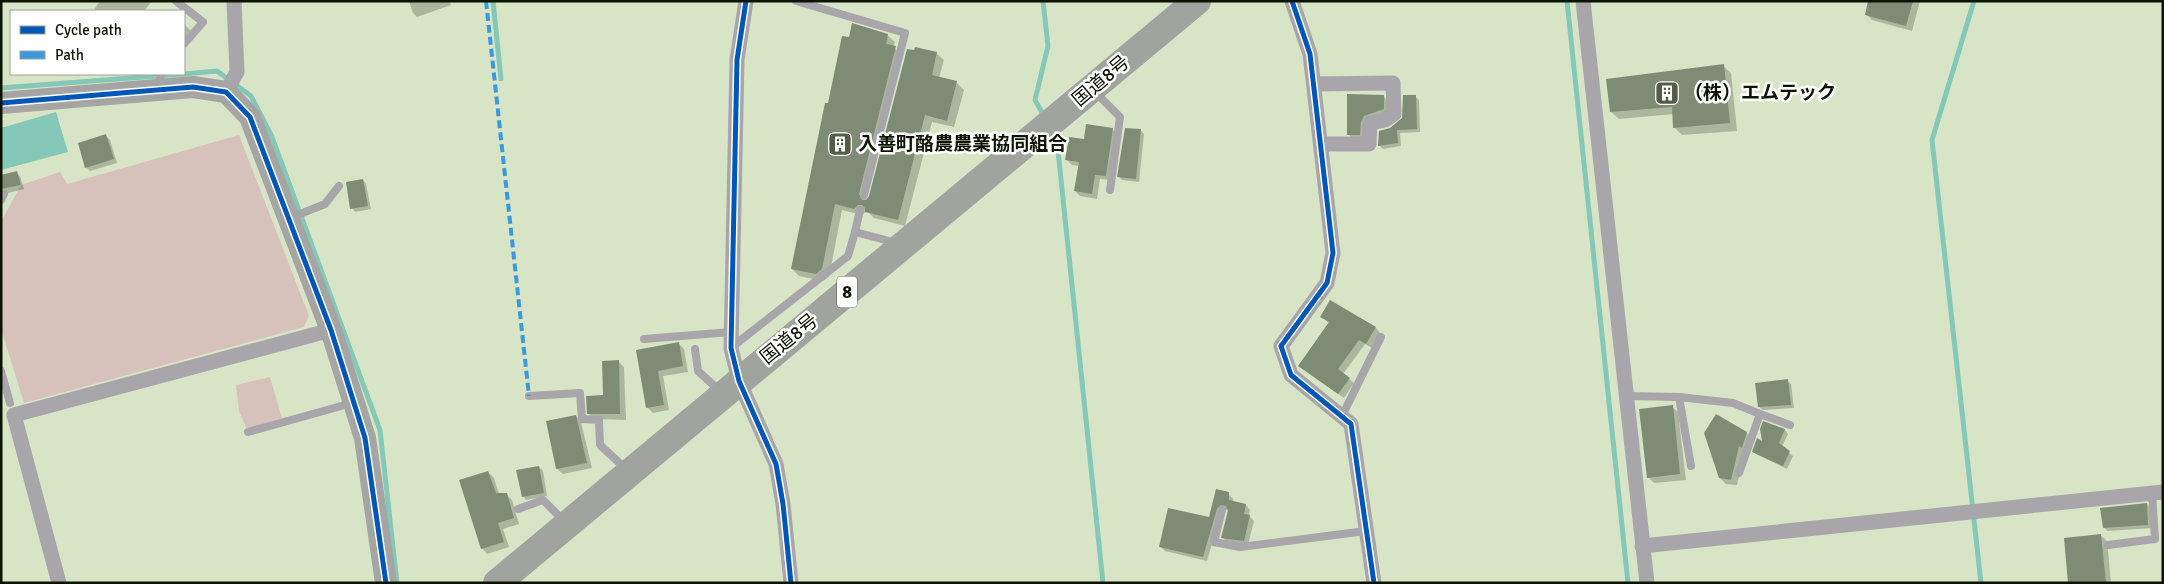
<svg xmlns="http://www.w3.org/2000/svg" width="2164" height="584" font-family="Signika,'Noto Sans JP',sans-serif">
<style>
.green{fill:#d6c2ba}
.water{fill:#85c8b7}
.shadow{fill:#0003}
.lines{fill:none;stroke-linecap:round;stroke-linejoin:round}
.stream{stroke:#85c8b7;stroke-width:5}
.building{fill:#7e8c76}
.lane{stroke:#a8a6aa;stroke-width:8}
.street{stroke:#a8a6aa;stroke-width:15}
.secondary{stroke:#a5a5a4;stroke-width:22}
.highway{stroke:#a1a39e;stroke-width:28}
.quiet{stroke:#3a9add;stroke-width:4;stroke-dasharray:8 4;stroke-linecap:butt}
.cycleway-casing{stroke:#fff;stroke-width:8}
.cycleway{stroke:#0057b8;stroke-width:5}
.labels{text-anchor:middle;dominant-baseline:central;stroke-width:5;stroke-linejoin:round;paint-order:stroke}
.shield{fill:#fff;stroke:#555a4d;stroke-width:1}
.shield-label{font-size:18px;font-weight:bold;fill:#0c1301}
.street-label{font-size:19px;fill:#0c1301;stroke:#fff}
.poi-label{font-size:19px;font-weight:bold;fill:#0c1301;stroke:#fff;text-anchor:start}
</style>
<rect width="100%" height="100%" fill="#d8e4c6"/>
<g class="green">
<polygon points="239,135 309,316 304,327 24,403 1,329 1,222 21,185 60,172 67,184"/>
<polygon points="270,377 283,422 248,432 239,411 236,385"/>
</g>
<polygon class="water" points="56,112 68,152 1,170 1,128"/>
<g class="shadow">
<polygon points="100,1 152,1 144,11 93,11"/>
<polygon points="409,1 450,1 451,5 417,17 413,13"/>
<polygon points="1869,1 1920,1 1912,31 1872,20 1866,14"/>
<polygon points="184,24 191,31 184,38"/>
<polygon points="887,35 895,42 893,47 902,55 865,203 871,197 936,53 944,60 939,78 957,83 964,90 954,127 932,122 905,226 874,218 867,211 862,215 842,210 829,277 823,281 799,276 792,269 828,105 850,39"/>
<polygon points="1723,66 1731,73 1737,131 1682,135 1675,128 1674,114 1619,119 1611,112"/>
<polygon points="1348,96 1383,96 1389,102 1390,115 1365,140 1354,140 1348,134"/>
<polygon points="1415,96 1419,100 1420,132 1400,133 1401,146 1383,149 1379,145 1390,129 1403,119"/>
<polygon points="1112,129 1117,134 1111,180 1100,179 1097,199 1080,196 1075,191 1080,166 1072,165 1067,160"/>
<polygon points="1141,131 1144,134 1139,182 1122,180 1119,177"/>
<polygon points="106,136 110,140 117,163 90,171 86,167"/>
<polygon points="16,173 20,176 24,189 1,195 1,177"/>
<polygon points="363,180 366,184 371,209 355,212 352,208"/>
<polygon points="1330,302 1376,328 1380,333 1372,348 1365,344 1343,374 1354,383 1344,398 1305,370 1330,324 1322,317"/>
<polygon points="679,344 684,349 688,372 663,376 669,410 653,413 647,407 637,351"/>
<polygon points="618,361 624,367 626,420 594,419 588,413 604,397"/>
<polygon points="1787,381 1791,384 1794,408 1763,410 1759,407"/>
<polygon points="1672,407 1678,412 1686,480 1654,483 1648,477"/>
<polygon points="1717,415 1747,433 1752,439 1745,451 1737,485 1726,484 1720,478"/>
<polygon points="576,416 581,422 592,468 563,474 557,469"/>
<polygon points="1764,423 1785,430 1788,434 1782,447 1793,456 1787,469 1758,455 1754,452 1763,443"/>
<polygon points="539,467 543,471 547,496 526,500 523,496"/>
<polygon points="488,472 494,478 499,494 506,494 512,500 519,524 503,529 509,547 487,554 482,548"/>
<polygon points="1228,494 1233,499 1234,503 1246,505 1250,510 1249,516 1254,521 1248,545 1227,542 1222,537 1228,509 1221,513 1207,561 1165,551 1160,546 1210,519"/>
<polygon points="2147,504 2150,508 2152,528 2108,531 2104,528"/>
<polygon points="2101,536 2107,541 2111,583 2069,583"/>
</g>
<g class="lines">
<g class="stream">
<polyline points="493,1 501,79"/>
<polyline points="1043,1 1048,46 1035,100 1045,118"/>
<polyline points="1567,1 1628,583"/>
<polyline points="1974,1 1932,140 1981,583"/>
<polyline points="184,74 217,71 251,96 272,137 380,430 397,583"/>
<polyline points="1,88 183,74"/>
<polyline points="1052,132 1057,141 1103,583"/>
</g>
</g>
<g class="building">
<polygon points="1868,1 1913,1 1906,26 1865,15"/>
<polygon points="852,23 888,34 886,44 896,46 859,194 862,200 866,200 869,196 907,49 914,50 915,47 937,52 932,75 957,81 947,121 925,115 898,220 865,212 865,208 862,205 858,205 854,209 835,204 822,269 816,274 791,269 825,103 828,103 842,36 849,37"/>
<polygon points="1724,64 1730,123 1673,128 1672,107 1610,112 1606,79"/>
<polygon points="1347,94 1384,95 1384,109 1364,116 1361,122 1360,135 1347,135"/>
<polygon points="1403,95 1416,95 1417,129 1397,130 1398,143 1378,146 1379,131 1390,128 1402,118"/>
<polygon points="1086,124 1113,128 1106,176 1095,175 1092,194 1074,191 1079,162 1065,160 1069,137 1084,139"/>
<polygon points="1125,128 1141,129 1136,179 1117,177"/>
<polygon points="106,134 114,159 85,168 78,143"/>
<polygon points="17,171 21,185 1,189 1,175"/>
<polygon points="363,179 368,206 350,209 346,182"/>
<polygon points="1330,300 1376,327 1366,344 1359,340 1338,369 1350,378 1338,394 1298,366 1329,322 1320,317"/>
<polygon points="679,342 683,366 658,371 664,405 646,408 636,350"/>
<polygon points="619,360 620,414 587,414 586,396 603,395 602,361"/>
<polygon points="1788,379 1791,405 1758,407 1755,383"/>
<polygon points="1673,405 1680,474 1647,478 1639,409"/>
<polygon points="1716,414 1747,432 1742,448 1739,446 1731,480 1719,478 1704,433"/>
<polygon points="576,415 587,463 556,469 546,421"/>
<polygon points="1763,421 1785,429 1779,443 1790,451 1783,466 1752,452 1757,438 1762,441 1760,429"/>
<polygon points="539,466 544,493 522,497 516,470"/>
<polygon points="488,471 496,493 507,493 514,518 498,523 504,542 481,549 459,480"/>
<polygon points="1216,489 1229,492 1229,500 1246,504 1244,514 1250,515 1244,541 1221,538 1228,511 1226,506 1221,505 1217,509 1203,557 1159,547 1168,508 1209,517"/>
<polygon points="2147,503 2148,525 2103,528 2100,508"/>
<polygon points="2101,534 2106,583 2068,583 2064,538"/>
</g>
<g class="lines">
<g class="lane">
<polyline points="176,1 203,22 184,44"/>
<polyline points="796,1 905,33 864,195"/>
<polyline points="158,87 161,74"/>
<polyline points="1095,92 1120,117 1110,190"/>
<polyline points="1,195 4,194 1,200"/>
<polyline points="860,210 855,232 897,243"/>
<polyline points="290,218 325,204 339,186"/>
<polyline points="644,339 731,332"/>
<polyline points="732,347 848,256 855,232"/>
<polyline points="695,349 698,371 720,391"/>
<polyline points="1,371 10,403"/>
<polyline points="529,396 580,393 582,419 599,420 600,445 626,469"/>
<polyline points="1626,396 1679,397 1691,466"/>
<polyline points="1679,397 1733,403 1760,414 1739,473"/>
<polyline points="1760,414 1790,425"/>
<polyline points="1342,416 1381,337"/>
<polyline points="248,432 352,403"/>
<polyline points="518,509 543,500 564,521"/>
<polyline points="1222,510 1214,542 1240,547 1366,531"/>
<polyline points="2108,545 2155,539 2152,493"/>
</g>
<g class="street">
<polyline points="746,1 737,60 731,348 739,381 776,464 783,504 791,583"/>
<polyline points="1292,1 1310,54 1333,253 1327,283 1281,346 1291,375 1351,424 1374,583"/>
<polyline points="1583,1 1647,583"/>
<polyline points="1314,84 1393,83 1394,114 1385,120 1370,123 1369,144 1321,144"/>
<polyline points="226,92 237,72 234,1"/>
<polyline points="1642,546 2163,492"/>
<polyline points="59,583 14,415 331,330"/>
</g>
<polyline class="secondary" points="1,103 193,87 226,92 250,117 331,330 365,438 386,583"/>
<polyline class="highway" points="497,583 1197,1"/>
<polyline class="quiet" points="486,1 529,396"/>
<g class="cycleway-casing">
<g id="cycleway">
<polyline points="746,1 737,60 731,348 739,381 776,464 783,504 791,583"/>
<polyline points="1292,1 1310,54 1333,253 1327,283 1281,346 1291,375 1351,424 1374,583"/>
<polyline points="1,103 193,87 226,92 250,117 331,330 365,438 386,583"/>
</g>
</g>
<use href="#cycleway" class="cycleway"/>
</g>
<defs>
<g id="building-square" transform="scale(1.25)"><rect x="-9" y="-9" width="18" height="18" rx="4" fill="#535c46" stroke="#fff"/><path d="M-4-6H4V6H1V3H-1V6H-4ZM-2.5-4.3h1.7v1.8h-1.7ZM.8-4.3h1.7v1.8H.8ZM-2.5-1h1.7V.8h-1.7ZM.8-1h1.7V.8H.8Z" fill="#fff"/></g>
</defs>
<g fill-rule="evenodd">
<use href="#building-square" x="1667" y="93"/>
<use href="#building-square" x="840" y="144"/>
</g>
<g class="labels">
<rect class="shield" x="837" y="276.5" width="20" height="31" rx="4"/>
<g class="shield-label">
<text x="847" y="292">8</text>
</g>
<g class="street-label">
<text transform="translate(1101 81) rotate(-40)">国道8号</text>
<text transform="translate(789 339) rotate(-39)">国道8号</text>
</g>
<g class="poi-label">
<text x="1684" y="93">（株）エムテック</text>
<text x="858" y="144">入善町酪農農業協同組合</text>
</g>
</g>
<rect width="2164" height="584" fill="none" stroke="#0c1301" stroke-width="5"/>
<rect x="10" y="10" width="175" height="65" fill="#ffffff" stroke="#9ea199"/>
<rect x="20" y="26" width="25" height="8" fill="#0057b8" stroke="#9ea199"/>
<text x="55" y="35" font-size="15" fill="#0c1301">Cycle path</text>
<rect x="20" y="51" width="25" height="8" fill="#3a9add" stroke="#9ea199"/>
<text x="55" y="60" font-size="15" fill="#0c1301">Path</text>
</svg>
